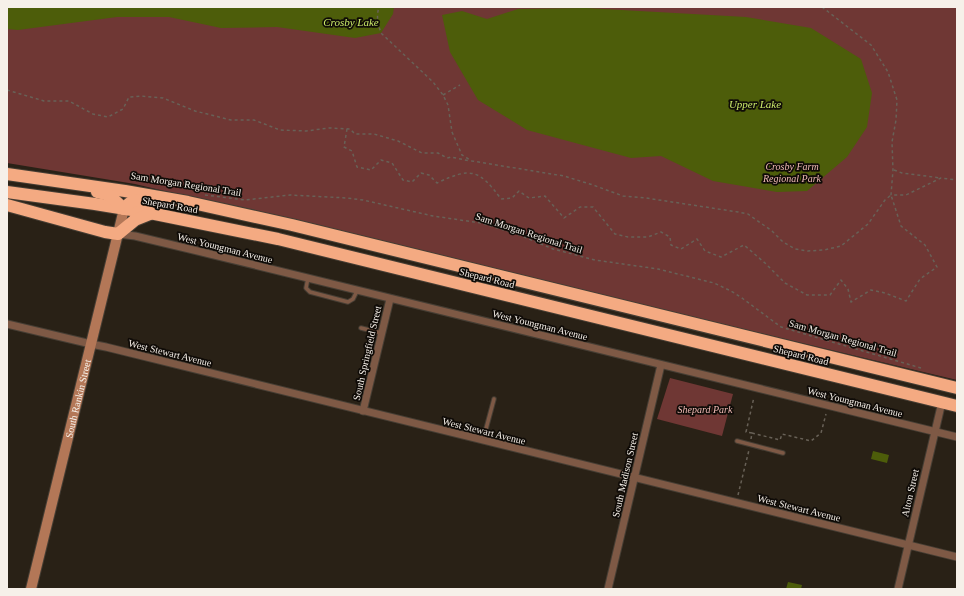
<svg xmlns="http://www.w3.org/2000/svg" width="964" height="596" font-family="'Times New Roman',serif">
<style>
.green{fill:#6f3734}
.water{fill:#4d5d0a}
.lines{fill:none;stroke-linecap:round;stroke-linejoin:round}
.lane-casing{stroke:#463e34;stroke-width:5.5}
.street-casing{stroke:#463e34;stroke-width:9}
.secondary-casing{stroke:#463e34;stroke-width:12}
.highway-casing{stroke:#463e34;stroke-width:14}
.path{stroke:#686157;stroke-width:1.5;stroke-dasharray:3 3;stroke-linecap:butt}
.lane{stroke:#7e5945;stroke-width:3.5}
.street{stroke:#7e5945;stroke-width:7}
.secondary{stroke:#b37757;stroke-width:10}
.highway{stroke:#f4aa82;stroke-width:12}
.labels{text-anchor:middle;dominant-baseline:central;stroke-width:3.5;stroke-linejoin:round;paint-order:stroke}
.park-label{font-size:10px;font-style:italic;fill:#f0bab5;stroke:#0f0b07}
.street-label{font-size:10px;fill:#f6f0e9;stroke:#0f0b07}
.water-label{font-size:11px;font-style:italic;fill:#cceb6a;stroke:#0f0b07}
</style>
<rect width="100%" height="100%" fill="#292116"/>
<g class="green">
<polygon points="7,7 957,7 957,380 135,184 7,163"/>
<polygon points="670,378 733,394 722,436 657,419"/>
</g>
<g class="water">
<polygon points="7,7 394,7 393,14 381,33 355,38 277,27 221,28 169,17 117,17 18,30 7,29"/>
<polygon points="586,8 746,17 811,28 861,59 872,93 867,127 847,157 807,191 777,192 713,181 661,156 631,158 527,130 478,100 450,52 442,15 462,11 487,19 518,9"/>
<polygon points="873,451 889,455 887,463 871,459"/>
<polygon points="788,582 802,585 801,589 786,589"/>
</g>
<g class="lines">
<g class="lane-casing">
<g id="lane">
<polyline points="308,278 306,288 310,292 348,302 353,299 357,291"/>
<polyline points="361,328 381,333"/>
<polyline points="483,440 494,399"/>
<polyline points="737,441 783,453"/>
</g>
</g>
<g class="street-casing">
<g id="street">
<polyline points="118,234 135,236 210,254 957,437"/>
<polyline points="7,324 91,344 106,347 957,557"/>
<polyline points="363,411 390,299"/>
<polyline points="608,589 661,365"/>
<polyline points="898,589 942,402"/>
</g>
</g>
<g class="secondary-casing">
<g id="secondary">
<path id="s1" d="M31,589L124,209"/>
</g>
</g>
<g class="highway-casing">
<g id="highway">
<polyline points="7,174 125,191 188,202 292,225 957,388"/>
<polyline points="7,192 95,204 150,213 278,239 957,406"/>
<path d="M97,192L109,195L124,209C132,198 136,200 149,201"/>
<polyline points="7,205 105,232 118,234 135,220 150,214"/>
</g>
</g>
<g class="path">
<polyline points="822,7 871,45 888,72 897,100 896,120 892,142 893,170 891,195 906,195 941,178 957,180"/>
<polyline points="7,90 44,101 69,101 93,114 108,117 123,109 129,97 141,96 163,98 195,111 231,120 254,120 280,130 306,131 329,128 350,129 355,134 374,134 398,141 422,153 438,153 447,158 451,157 470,161"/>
<polyline points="443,95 460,85"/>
<path d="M347,129L344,147L352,151L357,167L371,170L381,160L392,163L403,180L412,182L421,173L429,175L437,183C471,167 479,169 501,199L512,198L519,191L529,198L545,196L564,218L580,207H593L615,234L628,237H648L661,232L670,237L671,245L681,249L697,239L705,251L721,257L744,245L765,263L785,283L807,295H830L841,280L848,289L851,302L871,290L885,293L906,301L920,279L937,267L925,245L901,226L891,195L885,200L868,224L841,246L824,250L808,251L795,249L783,242L772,231L748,214L738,212L646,198L623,196L593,185L564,176L472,161L462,155L452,132L448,105L443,95L433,82L381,33C378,24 376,17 379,7"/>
<polyline points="894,170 902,173 941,178"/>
<polyline points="205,195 245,200 290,195 347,198 363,200 433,216 481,223 517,234 553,249 595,260 658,269 714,283 731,291 742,298 781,327 921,368"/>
<polyline points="752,433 746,432 754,397"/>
<polyline points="751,439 752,433 780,440 782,434 811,441 821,433 826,414"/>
<polyline points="738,495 749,450"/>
</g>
<use href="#lane" class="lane"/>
<use href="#street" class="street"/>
<use href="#secondary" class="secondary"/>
<use href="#highway" class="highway"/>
</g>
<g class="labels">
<g class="park-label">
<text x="792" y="166">Crosby Farm<tspan x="792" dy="12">Regional Park</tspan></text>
<text x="705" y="409">Shepard Park</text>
</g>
<g class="street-label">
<text transform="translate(186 184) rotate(9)">Sam Morgan Regional Trail</text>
<text transform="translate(170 205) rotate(10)">Shepard Road</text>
<text transform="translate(529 233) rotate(18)">Sam Morgan Regional Trail</text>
<text transform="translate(225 248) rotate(14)">West Youngman Avenue</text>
<text transform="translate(487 278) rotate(14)">Shepard Road</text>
<text transform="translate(540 325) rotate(14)">West Youngman Avenue</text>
<text transform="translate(843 338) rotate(16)">Sam Morgan Regional Trail</text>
<text transform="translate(170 353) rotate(14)">West Stewart Avenue</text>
<text transform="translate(367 353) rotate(-77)">South Springfield Street</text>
<text transform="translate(801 355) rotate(14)">Shepard Road</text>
<text stroke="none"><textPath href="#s1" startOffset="196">South Rankin Street</textPath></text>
<text transform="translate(855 402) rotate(14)">West Youngman Avenue</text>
<text transform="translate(484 431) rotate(14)">West Stewart Avenue</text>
<text transform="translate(625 475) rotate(-77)">South Madison Street</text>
<text transform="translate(910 493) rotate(-77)">Alton Street</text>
<text transform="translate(799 508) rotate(14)">West Stewart Avenue</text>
</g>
<g class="water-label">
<text x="351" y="22">Crosby Lake</text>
<text x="755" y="104">Upper Lake</text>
</g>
</g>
<rect width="964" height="596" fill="none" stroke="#f6f0e9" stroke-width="16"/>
</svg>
